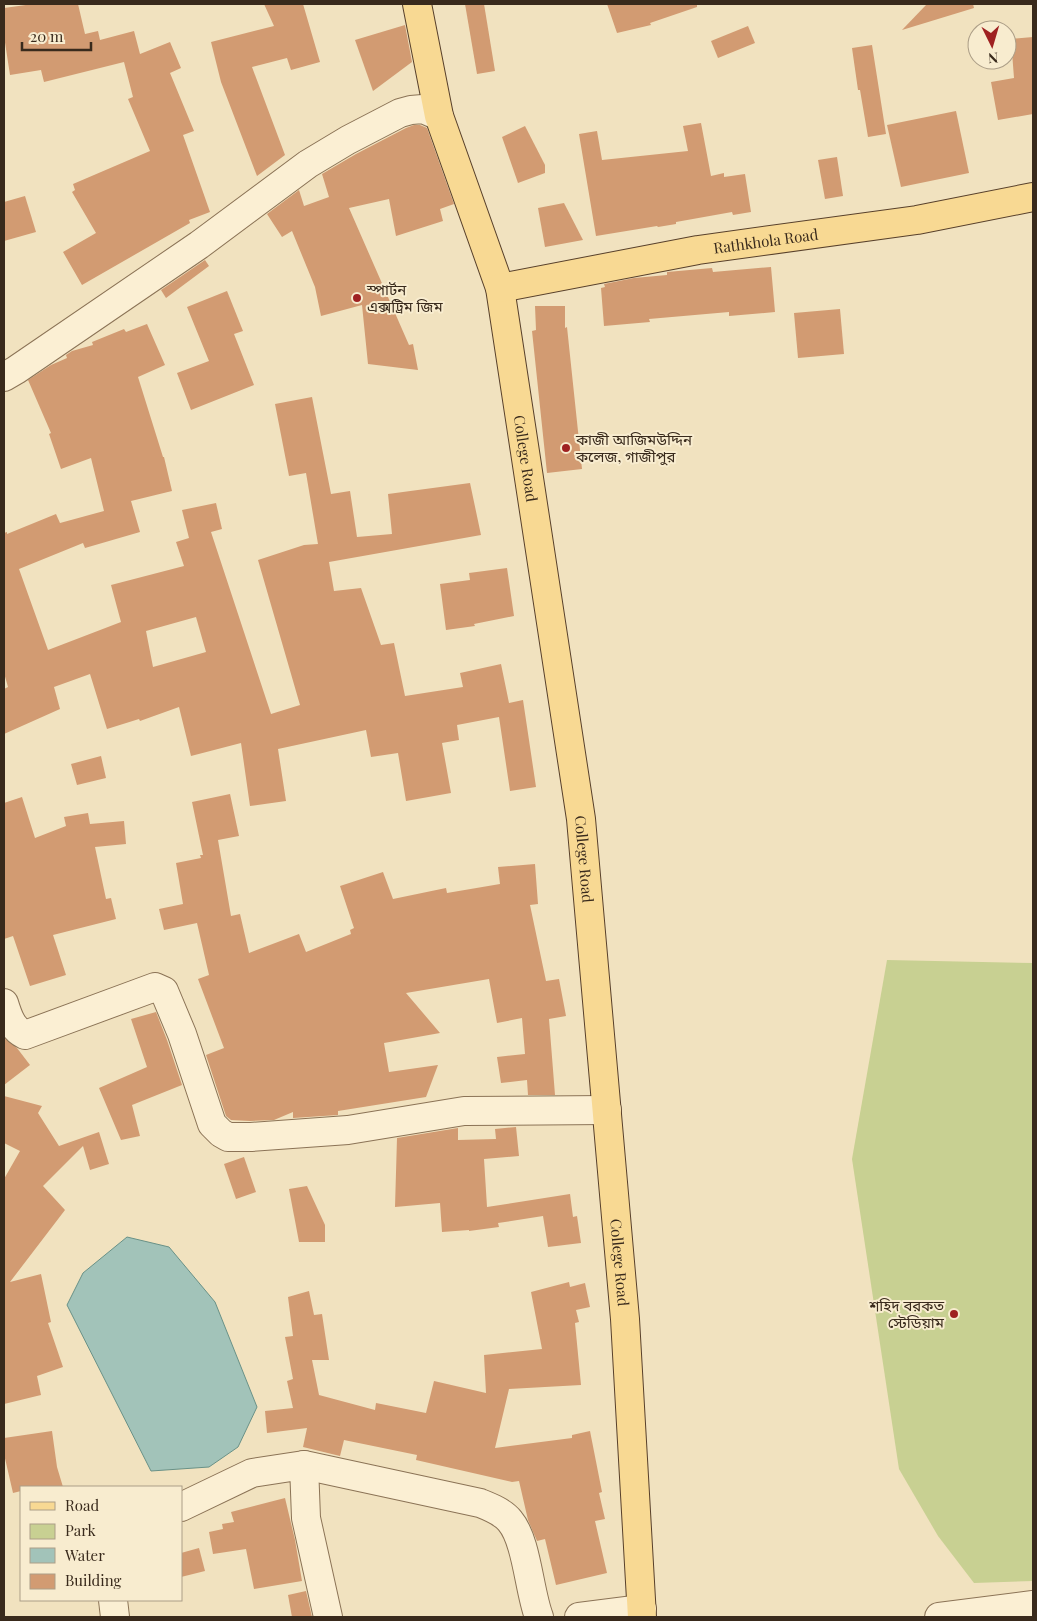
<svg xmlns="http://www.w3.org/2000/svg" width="1037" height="1621" font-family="'Playfair Display','Noto Sans Bengali',serif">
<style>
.green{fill:#c8d092}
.water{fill:#a2c3b9;stroke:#699187}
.building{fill:#d29b72;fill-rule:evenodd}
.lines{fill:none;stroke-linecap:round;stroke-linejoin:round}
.minor-casing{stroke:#8b7356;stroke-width:30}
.major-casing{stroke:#58402b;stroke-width:30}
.minor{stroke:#fbefd3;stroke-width:28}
.major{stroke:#f8d993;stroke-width:28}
.poi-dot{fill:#9f2121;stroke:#f8eccf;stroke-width:2}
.labels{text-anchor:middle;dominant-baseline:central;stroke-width:4;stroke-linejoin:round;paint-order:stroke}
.street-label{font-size:15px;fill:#392a1c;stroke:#f8eccf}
.poi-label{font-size:15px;fill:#392a1c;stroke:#f8eccf;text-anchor:start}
</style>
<rect width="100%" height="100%" fill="#f1e2bf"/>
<polygon class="green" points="887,960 1033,963 1033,1581 974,1583 938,1536 899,1469 852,1159"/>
<polygon class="water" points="127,1237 169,1247 215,1302 257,1407 238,1447 209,1467 151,1471 67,1305 83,1273"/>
<g class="building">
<polygon points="33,4 78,4 85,34 98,31 100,40 134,31 140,54 170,42 181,68 170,73 194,131 183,135 210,212 189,220 190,223 82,285 63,252 96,233 72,192 75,190 73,184 150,151 128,99 133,97 124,62 44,82 41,70 10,75 4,36 4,8"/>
<polygon points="264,4 303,4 320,62 291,70 287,58 252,67 285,155 257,176 221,82 211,42 274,26"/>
<polygon points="465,4 484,4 495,71 477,74"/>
<polygon points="607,4 697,4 697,7 650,23 651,25 617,33"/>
<polygon points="927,4 973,4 974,8 902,30"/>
<polygon points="405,25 412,62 373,91 355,40"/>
<polygon points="748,26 755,43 718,58 711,41"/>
<polygon points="1033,37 1033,114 998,120 991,82 1014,78 1011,39"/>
<polygon points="872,45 886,134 868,137 860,90 858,90 852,48"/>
<polygon points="956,111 969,173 901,187 887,125"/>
<polygon points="701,123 711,176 724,173 724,177 745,174 751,212 733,215 732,212 676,222 676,224 658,227 657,226 596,236 579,134 597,131 602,160 688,151 683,126"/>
<polygon points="414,125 420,125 427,128 454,204 440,209 443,221 396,236 389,199 349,208 409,345 413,344 418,370 368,364 362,305 321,316 315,287 292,231 282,237 267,214 299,190 304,206 329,197 322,174 356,154 406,128"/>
<polygon points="525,126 545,165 545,173 518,183 502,137"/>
<polygon points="837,157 843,196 825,199 818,160"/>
<polygon points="25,196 36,232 4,241 4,202"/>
<polygon points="564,203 583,240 545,247 538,208"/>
<polygon points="205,260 209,266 166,298 161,290"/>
<polygon points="771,267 775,312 729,316 729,312 649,319 650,322 604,326 601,288 605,287 604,284 634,278 667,275 667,272 712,268 713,272"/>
<polygon points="227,291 243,331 234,334 254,385 191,410 177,373 209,361 187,307"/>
<polygon points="535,306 565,306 565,328 567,327 582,469 547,473 532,331 536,330"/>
<polygon points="840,309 844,354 798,358 794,313"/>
<path d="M147,324L165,365L138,377L163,457H164L172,491L131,501L140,532L85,548L83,543L19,569L48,650L121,622L111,585L184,566L176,542L189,538L182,510L216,503L222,529L211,532L271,714L300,705L258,560L304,545L318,544L306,473L289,476L275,404L312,397L331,494L350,491L357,537L392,534L388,494L470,483L481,535L329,562L334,591L361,588L381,645L394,643L405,696L463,687L460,673L501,664L509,703L523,700L536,787L510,791L499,717L457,725L459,740L442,743L451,793L406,801L398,753L371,757L366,730L278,749L286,801L250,806L241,743L191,756L179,707L140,721L139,719L107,729L90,674L54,687L60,709L4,734V689L8,687L4,673V533L7,532V534L56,514L60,523L104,511L91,458L61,469L49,434L51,433L28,380L51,365L67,358L66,355L72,351L93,345L92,342L124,329L126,332ZM196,617L206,652L153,667L146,631Z"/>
<polygon points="507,568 514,616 474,624 475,626 446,630 440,584 470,580 469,573"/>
<polygon points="101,756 106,778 77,785 71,764"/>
<polygon points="230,794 239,836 218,840 231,916 240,914 249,953 299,934 306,952 351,934 350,930 354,928 340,886 383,872 393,899 446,888 447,893 500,884 498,867 535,864 538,904 530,905 546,981 559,979 566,1016 549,1019 555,1095 528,1095 527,1080 501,1083 497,1057 525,1054 522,1018 497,1023 489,979 406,993 440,1033 384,1043 389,1072 438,1065 426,1097 338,1111 338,1115 293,1118 293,1112 274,1120 250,1121 231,1120 226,1116 206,1055 224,1048 198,979 209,975 197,923 164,930 159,909 183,904 176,863 201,858 200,855 203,855 192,802"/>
<polygon points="22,797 35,838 66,826 64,817 88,813 90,824 124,821 126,844 95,847 106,899 111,898 116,919 53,935 66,975 30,986 13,936 4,939 4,803"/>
<polygon points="156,1012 167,1040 182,1085 132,1105 140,1136 121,1140 99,1088 147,1067 131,1019"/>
<polygon points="4,1038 17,1048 30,1065 4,1085"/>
<polygon points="4,1096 42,1106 38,1113 59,1146 99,1132 109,1164 90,1170 83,1146 43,1186 65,1210 10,1282 41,1274 51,1322 48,1323 63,1367 37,1376 41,1395 4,1404 4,1179 20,1151 4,1143"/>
<polygon points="516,1127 519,1156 484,1159 487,1207 570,1194 573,1217 577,1216 581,1243 548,1247 543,1216 498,1223 499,1227 469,1231 469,1230 442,1232 440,1203 395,1207 397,1138 458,1128 458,1140 496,1139 495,1129"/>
<polygon points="244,1157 256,1192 236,1199 224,1164"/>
<polygon points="307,1186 325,1225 325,1242 299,1242 289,1189"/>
<polygon points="569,1282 570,1287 585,1283 590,1307 576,1310 579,1322 575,1323 581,1385 509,1389 495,1448 572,1438 572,1435 590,1431 602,1492 599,1493 605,1519 595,1521 607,1573 556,1585 545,1539 537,1541 528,1520 519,1481 512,1482 416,1460 417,1455 344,1440 340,1456 303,1447 307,1428 267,1433 265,1411 293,1408 287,1381 293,1379 285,1337 293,1336 288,1297 309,1291 314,1315 322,1314 329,1360 312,1360 319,1395 375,1410 376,1403 426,1413 434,1381 486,1393 484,1355 542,1349 531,1292"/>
<polygon points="52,1431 57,1467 63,1487 21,1487 21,1491 13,1493 4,1454 4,1438"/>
<polygon points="285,1498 295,1540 302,1581 254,1589 246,1549 213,1554 209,1532 223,1529 222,1524 234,1522 231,1512"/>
<polygon points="199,1548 205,1571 181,1577 181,1553"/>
<polygon points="306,1591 312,1617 292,1617 288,1595"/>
</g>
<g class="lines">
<g class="minor-casing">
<g id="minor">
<polyline points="4,377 16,370 199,245 308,164 348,140 400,113 411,110 423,109 439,116"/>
<path d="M4,1003C8,1016 12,1029 25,1035L155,987L164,991L182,1034L212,1124L221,1133L228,1137H251L348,1130L464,1111L607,1110"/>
<path d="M304,1465L480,1503C490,1507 503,1512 510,1521C527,1541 529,1591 539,1617"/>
<polyline points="181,1507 252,1473 304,1465 306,1518 328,1617"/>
<polyline points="113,1600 115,1617"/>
<polyline points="579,1617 642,1609"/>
<polyline points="939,1617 1033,1605"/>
</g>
</g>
<g class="major-casing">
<g id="major">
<path id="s1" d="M417,4L439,116L500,288L581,819L625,1319L642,1617"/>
<path id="s2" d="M500,288L698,250L917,220L1033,197"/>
</g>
</g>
<use href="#minor" class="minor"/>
<use href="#major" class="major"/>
</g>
<g class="poi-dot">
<circle cx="357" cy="298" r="5"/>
<circle cx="566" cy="448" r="5"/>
<circle cx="954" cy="1314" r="5"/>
</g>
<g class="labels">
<g class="street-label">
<text stroke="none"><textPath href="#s2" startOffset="270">Rathkhola Road</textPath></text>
<text stroke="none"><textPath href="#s1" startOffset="469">College Road</textPath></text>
<text stroke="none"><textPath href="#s1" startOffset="874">College Road</textPath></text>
<text stroke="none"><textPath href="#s1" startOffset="1279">College Road</textPath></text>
</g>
<g class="poi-label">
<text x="367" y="289">স্পার্টন<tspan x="367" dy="17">এক্সট্রিম জিম</tspan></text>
<text x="576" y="439">কাজী আজিমউদ্দিন<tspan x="576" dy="17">কলেজ, গাজীপুর</tspan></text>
<text x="944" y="1305" text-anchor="end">শহিদ বরকত<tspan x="944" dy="17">স্টেডিয়াম</tspan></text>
</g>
</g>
<rect width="1037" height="1621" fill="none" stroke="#392a1c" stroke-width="10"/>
<rect x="20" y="1486" width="162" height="115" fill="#f8eccf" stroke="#ac9e87"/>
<rect x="30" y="1502" width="25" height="8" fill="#f8d993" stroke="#ac9e87"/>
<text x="65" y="1511" font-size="15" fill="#392a1c">Road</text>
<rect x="30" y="1524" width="25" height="15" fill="#c8d092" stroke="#ac9e87"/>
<text x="65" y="1536" font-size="15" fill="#392a1c">Park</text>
<rect x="30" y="1548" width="25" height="15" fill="#a2c3b9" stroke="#ac9e87"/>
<text x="65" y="1561" font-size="15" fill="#392a1c">Water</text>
<rect x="30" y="1574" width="25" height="15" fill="#d29b72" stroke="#ac9e87"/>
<text x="65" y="1586" font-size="15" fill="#392a1c">Building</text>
<g transform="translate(992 45) rotate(175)"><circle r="24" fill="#f8eccf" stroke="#ac9e87"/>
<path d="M0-4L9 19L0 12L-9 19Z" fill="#9f2121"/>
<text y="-8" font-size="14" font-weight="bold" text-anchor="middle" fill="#392a1c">N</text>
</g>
<path d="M22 42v8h69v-8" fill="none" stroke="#392a1c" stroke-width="2.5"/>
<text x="30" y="42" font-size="15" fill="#392a1c" stroke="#f8eccf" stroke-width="4" paint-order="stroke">20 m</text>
</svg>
